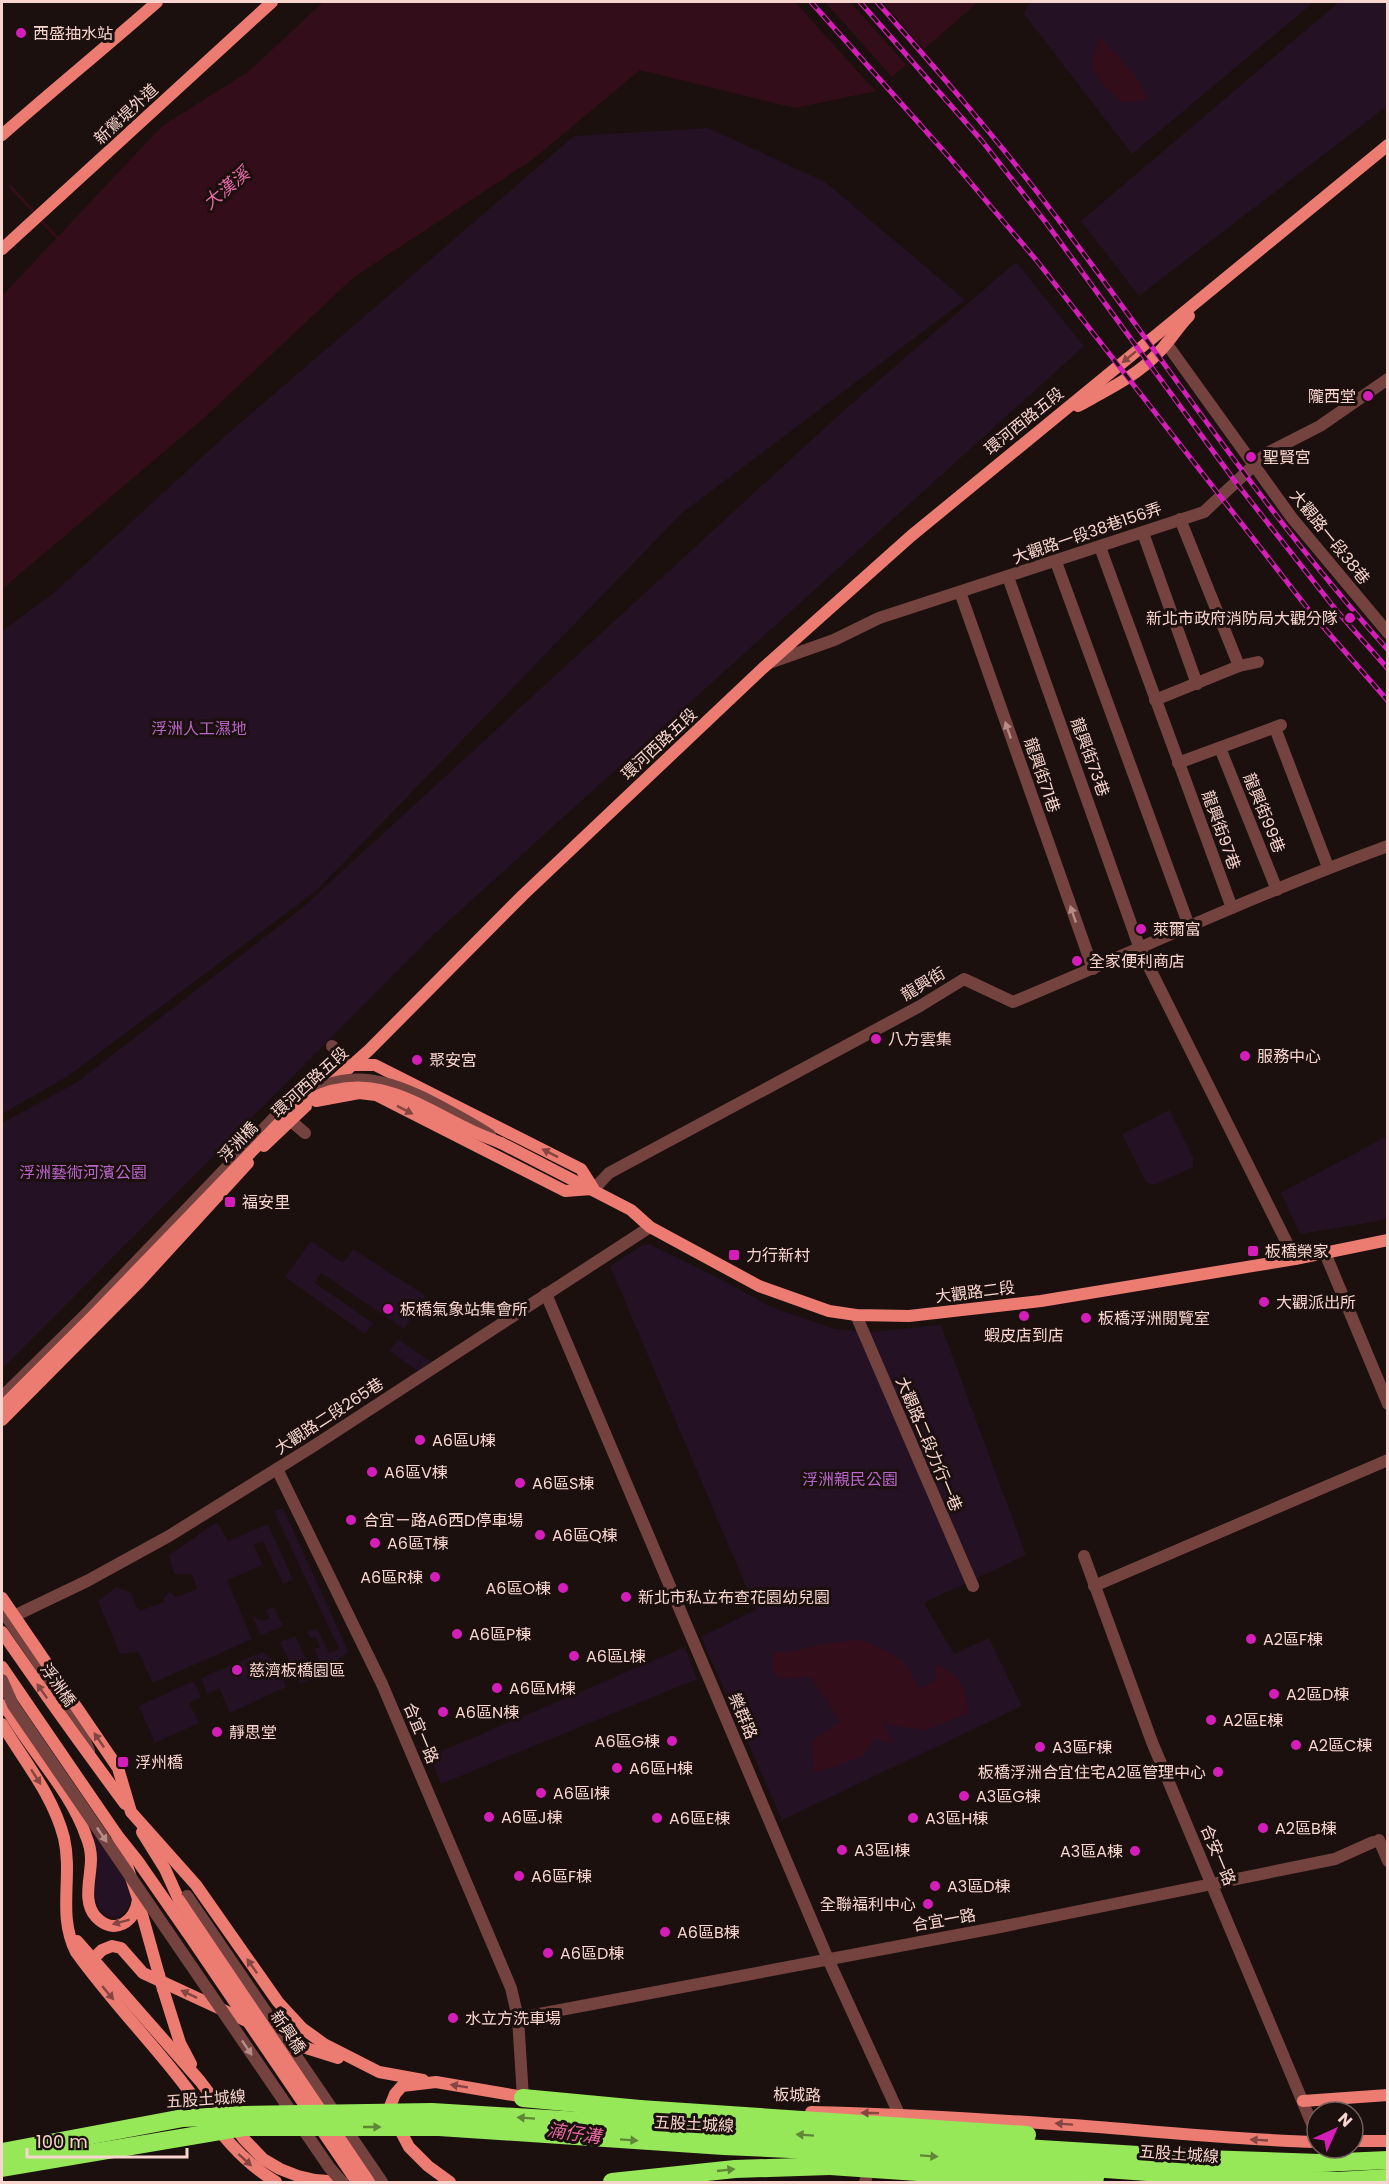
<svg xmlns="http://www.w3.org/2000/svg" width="1389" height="2184" font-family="Poppins,'Noto Sans TC',sans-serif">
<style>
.green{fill:#241123}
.water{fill:#330e1a}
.pier{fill:#1b100d}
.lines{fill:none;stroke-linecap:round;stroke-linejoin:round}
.stream{stroke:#330e1a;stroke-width:3}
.street{stroke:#74433f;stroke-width:12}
.secondary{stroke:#ec7b72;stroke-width:12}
.highway{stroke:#96e859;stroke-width:18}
.rail-casing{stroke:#d51db9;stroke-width:5}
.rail{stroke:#1b100d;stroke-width:3;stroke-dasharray:9;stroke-linecap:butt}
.street-bridge{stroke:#74433f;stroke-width:12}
.secondary-bridge{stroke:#ec7b72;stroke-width:12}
.highway-bridge{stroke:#96e859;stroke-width:18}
.oneway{fill:#844640}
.oneway2{fill:#b68c86}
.oneway3{fill:#5f8737}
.poi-dot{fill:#d51db9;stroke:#1b100d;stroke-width:2}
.labels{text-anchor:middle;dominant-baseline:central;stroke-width:6;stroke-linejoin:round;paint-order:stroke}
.poi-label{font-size:16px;fill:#f8d5ce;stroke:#1b100d;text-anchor:start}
.street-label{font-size:16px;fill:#f8d5ce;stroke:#1b100d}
.park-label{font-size:16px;fill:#b965cd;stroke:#1b100d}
.water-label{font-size:18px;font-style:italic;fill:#ea6aa8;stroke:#1b100d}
</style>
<rect width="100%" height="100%" fill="#1b100d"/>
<g class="green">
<polygon points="1030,2 1314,2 1132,154 1024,14"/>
<polygon points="1339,2 1387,2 1387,106 1139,296 1081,221"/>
<polygon points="708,128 825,182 965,300 682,513 316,891 68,1076 2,1114 2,631 55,592 224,437 574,136"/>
<polygon points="1016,262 1084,346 432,936 2,1369 2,1123 76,1083 301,909 841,413"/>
<polygon points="1169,1110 1193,1157 1193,1167 1154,1185 1146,1182 1122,1134"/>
<polygon points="1387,1136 1387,1218 1379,1221 1300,1234 1281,1193"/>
<polygon points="311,1241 343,1263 353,1249 426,1296 404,1329 321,1273 315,1283 373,1323 365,1334 285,1277"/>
<polygon points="649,1244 721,1279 771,1307 835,1329 871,1332 941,1325 1026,1555 924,1603 954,1654 989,1638 1022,1706 782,1820 701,1637 756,1610 610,1266 641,1246"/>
<polygon points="398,1339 431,1362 418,1371 390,1351"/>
<polygon points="283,1508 349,1653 338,1658 342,1666 325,1673 314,1649 320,1647 316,1637 310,1638 307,1632 317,1628 329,1653 339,1649 274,1511"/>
<polygon points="217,1522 228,1541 268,1524 293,1580 283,1584 263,1541 254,1545 263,1565 227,1580 252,1639 153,1683 138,1652 120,1654 98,1601 116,1587 130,1592 139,1611 164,1602 164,1598 168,1593 173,1594 176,1597 197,1589 192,1574 174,1574 169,1555"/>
<polygon points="274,1607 283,1626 261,1635 252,1616 262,1621 270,1618 266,1610"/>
<polygon points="295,1636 315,1677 300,1684 280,1642"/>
<polygon points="685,1647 697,1679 441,1784 430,1756"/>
<polygon points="262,1652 275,1661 286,1687 230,1713 219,1688 207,1694 201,1678"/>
<polygon points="194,1681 201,1697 189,1703 199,1723 155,1743 139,1706"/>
<path d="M91,1828C103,1846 126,1871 130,1891C135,1915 109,1929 98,1906C92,1893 97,1879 97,1865C97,1852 95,1840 91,1828Z"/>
</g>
<g class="water">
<polygon points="323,2 978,2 876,91 795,108 640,70 532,160 354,277 205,417 2,589 2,296 162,126 248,72"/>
<path d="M1100,37L1136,76L1148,99L1123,103C1110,91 1088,75 1093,55C1095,49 1098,43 1100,37Z"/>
<path d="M860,1640C891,1652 905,1657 919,1689L936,1681L935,1664C961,1676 966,1685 968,1713L926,1730L884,1724L892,1743L875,1738L862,1756L837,1766L814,1772L810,1742L841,1722L811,1677L782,1679L773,1672V1652H792L821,1644Z"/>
</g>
<g class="pier">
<polygon points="795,2 825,2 894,79 877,93"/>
<polygon points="850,2 883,2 926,51 908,67"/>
</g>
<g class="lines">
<g class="stream">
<polyline points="10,186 35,213"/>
<polyline points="39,218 59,240"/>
</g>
<g class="street">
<polyline points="1166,343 1292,518 1388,633"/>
<polyline points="1180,519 1239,666"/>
<polyline points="1143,533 1197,684"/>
<polyline points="1100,547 1232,908"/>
<polyline points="1056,562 1189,926"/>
<polyline points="1008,577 1140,949 1295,1259"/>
<polyline points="960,592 1093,969"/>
<polyline points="769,663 834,640 879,618 1204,512 1267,453 1320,426 1388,379"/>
<polyline points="1155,700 1239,666 1258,662"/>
<polyline points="1275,728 1328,867"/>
<polyline points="1220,748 1277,890"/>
<polyline points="1178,763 1281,725"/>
<polyline points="332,1046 353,1065"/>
<polyline points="291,1121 305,1133"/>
<path d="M594,1189L609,1173L920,1006L964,979L1013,1002C1138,950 1261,892 1388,846"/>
<polyline points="1325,1253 1388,1404"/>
<polyline points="546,1294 828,1959 899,2114 894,2121"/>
<polyline points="856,1315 973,1586"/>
<polyline points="277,1469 382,1684 511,1988 518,2018 523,2098"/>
<polyline points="1084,1556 1152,1742 1317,2136"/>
<polyline points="1094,1586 1388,1460"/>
<polyline points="2,1610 77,1719 89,1751"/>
<polyline points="14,1616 87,1581 169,1536 312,1447 650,1227"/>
<polyline points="1379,1840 1388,1861"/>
<polyline points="518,2018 1000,1927 1335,1859 1373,1842"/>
<polyline points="865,2182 871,2162"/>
</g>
<g class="secondary">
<path d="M2,135C53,90 106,47 157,2"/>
<polyline points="2,249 272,2"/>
<path d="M1078,406C1107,390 1137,376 1159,352C1170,341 1178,327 1189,316"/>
<polyline points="353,1065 375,1065 581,1169 593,1188"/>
<polyline points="330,1085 369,1050 523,895 762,669 911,536 1388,145"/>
<polyline points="316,1101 359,1093 376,1095 565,1191 592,1189"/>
<polyline points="501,1143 631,1210 650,1227 759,1286 829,1311 856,1315 909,1316 1041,1301 1295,1259 1388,1240"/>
<polyline points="264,1146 306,1106"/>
<polyline points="2,1420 139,1282 248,1163"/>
<polyline points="2,1598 118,1768 131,1812 196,1885 278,2002 302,2028 324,2044 379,2072 423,2080"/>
<path d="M2,1632C42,1690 83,1747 125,1804"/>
<polyline points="2,1667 117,1835 137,1860 187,1932"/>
<path d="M2,1705L10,1714C34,1755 71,1792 86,1836C89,1843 91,1852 91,1859C91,1878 82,1902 96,1917C114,1936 136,1922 138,1899L117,1835"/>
<path d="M2,1724C24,1761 53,1795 64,1838C73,1877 57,1915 76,1952C106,1994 142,2032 175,2073C208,2114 230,2154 276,2182"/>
<polyline points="142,1832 165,1869 179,1900"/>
<polyline points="138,1900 159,1975"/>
<polyline points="77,1941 200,2081 243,2138 263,2159 280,2169 298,2176 315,2180 342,2182"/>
<polyline points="88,1964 102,1950 112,1946 121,1948 143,1973 251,2023"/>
<polyline points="163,1989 180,2043 191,2064"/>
<polyline points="281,2037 303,2047 338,2058"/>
<polyline points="1303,2101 1388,2095"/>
<path d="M811,2112C907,2114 1002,2120 1098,2127C1171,2133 1244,2140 1317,2142"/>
<polyline points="1353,2141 1388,2141"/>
<polyline points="450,2182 428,2166 409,2147 389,2109 395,2094 402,2086 436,2082 530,2098"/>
</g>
<g class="highway">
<polyline points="523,2098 640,2109"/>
<polyline points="612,2182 735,2169 830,2166"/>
</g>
<g class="rail-casing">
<g id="rail">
<polyline points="811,2 948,156 1037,261 1312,614 1388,701"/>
<polyline points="860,2 982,141 1047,224 1234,480 1336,610 1388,669"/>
<path d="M877,2C938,71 998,140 1054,214C1164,359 1265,514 1388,650"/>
</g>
</g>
<use href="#rail" class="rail"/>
<g class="street-bridge">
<path d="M2,1397L89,1311L274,1118C329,1069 370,1070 434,1103C453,1113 472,1123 490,1135"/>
<polyline points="2,1680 13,1705 329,2167 342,2182"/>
<polyline points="187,1896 382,2182"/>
</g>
<g class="secondary-bridge">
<path d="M2,1407L93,1316L287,1115C294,1110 302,1103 310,1099C371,1070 413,1102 466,1128C477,1134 489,1138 501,1143"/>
<polyline points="179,1900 369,2182"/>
<polyline points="187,1932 357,2182"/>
<polyline points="159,1975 163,1989"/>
</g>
<g class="highway-bridge">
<polyline points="640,2109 1027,2135"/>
<polyline points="2,2152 183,2118 244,2115 432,2112 1204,2159 1320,2163 1388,2160"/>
<polyline points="830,2166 990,2177 1095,2178"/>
<polyline points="2,2168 245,2127 439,2127 724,2146 902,2154 1202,2176 1337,2181 1388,2178"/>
</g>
</g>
<defs><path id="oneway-solid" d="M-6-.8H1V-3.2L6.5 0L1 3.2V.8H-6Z" transform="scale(1.5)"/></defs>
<g class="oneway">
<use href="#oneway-solid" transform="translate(1129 357) rotate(141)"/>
<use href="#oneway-solid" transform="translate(405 1110) rotate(27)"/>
<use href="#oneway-solid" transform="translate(550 1153) rotate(-153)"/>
<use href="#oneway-solid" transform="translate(42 1691) rotate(-125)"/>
<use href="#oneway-solid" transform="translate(99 1740) rotate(-124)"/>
<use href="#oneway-solid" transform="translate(36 1777) rotate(57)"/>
<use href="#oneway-solid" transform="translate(121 1922) rotate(165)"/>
<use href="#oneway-solid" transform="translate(252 1966) rotate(-125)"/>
<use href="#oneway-solid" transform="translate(108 1993) rotate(50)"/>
<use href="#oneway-solid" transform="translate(189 1994) rotate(-155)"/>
<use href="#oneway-solid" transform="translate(459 2086) rotate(-171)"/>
<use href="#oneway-solid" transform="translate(870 2113) rotate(-179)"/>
<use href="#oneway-solid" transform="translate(1064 2124) rotate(-176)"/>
<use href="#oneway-solid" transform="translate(1259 2140) rotate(-177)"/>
<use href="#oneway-solid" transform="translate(245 2160) rotate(42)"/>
</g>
<g class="oneway2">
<use href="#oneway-solid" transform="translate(1008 730) rotate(-109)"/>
<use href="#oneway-solid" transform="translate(1073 914) rotate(-109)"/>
<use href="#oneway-solid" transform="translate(102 1835) rotate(56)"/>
<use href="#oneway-solid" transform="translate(247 2048) rotate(56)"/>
</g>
<g class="oneway3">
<use href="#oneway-solid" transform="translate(526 2118) rotate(-176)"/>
<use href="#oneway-solid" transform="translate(372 2127)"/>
<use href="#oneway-solid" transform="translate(805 2135) rotate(-176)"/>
<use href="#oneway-solid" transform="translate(629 2140) rotate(4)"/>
<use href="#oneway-solid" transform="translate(929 2156) rotate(4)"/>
<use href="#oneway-solid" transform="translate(726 2170) rotate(-6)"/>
</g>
<g class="poi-dot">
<circle cx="21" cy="33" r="6"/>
<circle cx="1368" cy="396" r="6"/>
<circle cx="1251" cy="457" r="6"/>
<circle cx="1350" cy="618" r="6"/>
<circle cx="1141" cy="929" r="6"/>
<circle cx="1077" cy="961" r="6"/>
<circle cx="876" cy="1039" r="6"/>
<circle cx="1245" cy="1056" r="6"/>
<circle cx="417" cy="1060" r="6"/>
<rect x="224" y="1196" width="12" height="12" rx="3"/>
<rect x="1247" y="1245" width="12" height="12" rx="3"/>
<rect x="728" y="1249" width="12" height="12" rx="3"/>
<circle cx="1264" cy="1302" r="6"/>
<circle cx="388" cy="1309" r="6"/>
<circle cx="1024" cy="1316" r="6"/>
<circle cx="1086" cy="1318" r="6"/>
<circle cx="420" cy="1440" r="6"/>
<circle cx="372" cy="1472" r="6"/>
<circle cx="520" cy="1483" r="6"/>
<circle cx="351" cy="1520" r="6"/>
<circle cx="540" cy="1535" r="6"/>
<circle cx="375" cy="1543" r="6"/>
<circle cx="435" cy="1577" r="6"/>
<circle cx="563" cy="1588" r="6"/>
<circle cx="626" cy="1597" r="6"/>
<circle cx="457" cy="1634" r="6"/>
<circle cx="1251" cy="1639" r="6"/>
<circle cx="574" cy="1656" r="6"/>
<circle cx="237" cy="1670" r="6"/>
<circle cx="497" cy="1688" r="6"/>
<circle cx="1274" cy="1694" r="6"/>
<circle cx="443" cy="1712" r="6"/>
<circle cx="1211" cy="1720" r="6"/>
<circle cx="217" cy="1732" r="6"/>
<circle cx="672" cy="1741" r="6"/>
<circle cx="1296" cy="1745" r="6"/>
<circle cx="1040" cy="1747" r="6"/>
<rect x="117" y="1756" width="12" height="12" rx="3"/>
<circle cx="617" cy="1768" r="6"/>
<circle cx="1218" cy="1772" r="6"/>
<circle cx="541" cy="1793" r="6"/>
<circle cx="964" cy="1796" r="6"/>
<circle cx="489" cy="1817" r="6"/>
<circle cx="657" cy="1818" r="6"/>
<circle cx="913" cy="1818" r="6"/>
<circle cx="1263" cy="1828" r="6"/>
<circle cx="842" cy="1850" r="6"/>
<circle cx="1135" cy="1851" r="6"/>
<circle cx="519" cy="1876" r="6"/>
<circle cx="935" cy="1886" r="6"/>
<circle cx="928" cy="1904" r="6"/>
<circle cx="665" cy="1932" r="6"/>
<circle cx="548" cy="1953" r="6"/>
<circle cx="453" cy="2018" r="6"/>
</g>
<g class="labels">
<g class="poi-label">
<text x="33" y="33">西盛抽水站</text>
<text x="1356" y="396" text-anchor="end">隴西堂</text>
<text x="1263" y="457">聖賢宮</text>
<text x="1338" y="618" text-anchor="end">新北市政府消防局大觀分隊</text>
<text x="1153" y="929">萊爾富</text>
<text x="1089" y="961">全家便利商店</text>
<text x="888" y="1039">八方雲集</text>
<text x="1257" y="1056">服務中心</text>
<text x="429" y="1060">聚安宮</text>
<text x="242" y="1202">福安里</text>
<text x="1265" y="1251">板橋榮家</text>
<text x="746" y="1255">力行新村</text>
<text x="1276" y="1302">大觀派出所</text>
<text x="400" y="1309">板橋氣象站集會所</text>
<text x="1098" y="1318">板橋浮洲閱覽室</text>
<text x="1024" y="1335" text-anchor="middle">蝦皮店到店</text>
<text x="432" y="1440">A6區U棟</text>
<text x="384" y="1472">A6區V棟</text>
<text x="532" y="1483">A6區S棟</text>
<text x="363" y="1520">合宜ㄧ路A6西D停車場</text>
<text x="552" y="1535">A6區Q棟</text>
<text x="387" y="1543">A6區T棟</text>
<text x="423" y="1577" text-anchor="end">A6區R棟</text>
<text x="551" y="1588" text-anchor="end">A6區O棟</text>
<text x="638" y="1597">新北市私立布查花園幼兒園</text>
<text x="469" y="1634">A6區P棟</text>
<text x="1263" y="1639">A2區F棟</text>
<text x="586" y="1656">A6區L棟</text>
<text x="249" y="1670">慈濟板橋園區</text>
<text x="509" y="1688">A6區M棟</text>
<text x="1286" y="1694">A2區D棟</text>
<text x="455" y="1712">A6區N棟</text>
<text x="1223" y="1720">A2區E棟</text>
<text x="229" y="1732">靜思堂</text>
<text x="660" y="1741" text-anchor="end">A6區G棟</text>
<text x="1308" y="1745">A2區C棟</text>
<text x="1052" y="1747">A3區F棟</text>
<text x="135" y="1762">浮州橋</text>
<text x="629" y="1768">A6區H棟</text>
<text x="1206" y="1772" text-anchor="end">板橋浮洲合宜住宅A2區管理中心</text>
<text x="553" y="1793">A6區I棟</text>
<text x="976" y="1796">A3區G棟</text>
<text x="501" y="1817">A6區J棟</text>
<text x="669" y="1818">A6區E棟</text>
<text x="925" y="1818">A3區H棟</text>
<text x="1275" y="1828">A2區B棟</text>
<text x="854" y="1850">A3區I棟</text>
<text x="1123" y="1851" text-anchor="end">A3區A棟</text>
<text x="531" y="1876">A6區F棟</text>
<text x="947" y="1886">A3區D棟</text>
<text x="916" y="1904" text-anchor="end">全聯福利中心</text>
<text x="677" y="1932">A6區B棟</text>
<text x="560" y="1953">A6區D棟</text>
<text x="465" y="2018">水立方洗車場</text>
</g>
<g class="street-label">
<text transform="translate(126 114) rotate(-43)">新鶯堤外道</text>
<text transform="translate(1024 421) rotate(-39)">環河西路五段</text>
<text transform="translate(1087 533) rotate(-19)">大觀路一段38巷156弄</text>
<text transform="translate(1330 537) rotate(51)">大觀路一段38巷</text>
<text transform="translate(659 744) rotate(-43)">環河西路五段</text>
<text transform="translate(1090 757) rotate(70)">龍興街73巷</text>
<text transform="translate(1042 775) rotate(71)">龍興街71巷</text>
<text transform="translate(1264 813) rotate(68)">龍興街99巷</text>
<text transform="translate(1221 830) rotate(70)">龍興街97巷</text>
<text transform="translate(923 984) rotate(-31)">龍興街</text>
<text transform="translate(310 1082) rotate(-42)">環河西路五段</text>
<text transform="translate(238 1142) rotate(-46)">浮洲橋</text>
<text transform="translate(975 1292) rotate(-7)">大觀路二段</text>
<text transform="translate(329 1416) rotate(-33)">大觀路二段265巷</text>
<text transform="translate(929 1444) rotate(67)">大觀路二段力行一巷</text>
<text transform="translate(58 1685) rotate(55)">浮洲橋</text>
<text transform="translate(743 1716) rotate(67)">樂群路</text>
<text transform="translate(421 1733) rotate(67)">合宜一路</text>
<text transform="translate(1218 1855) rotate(67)">合安一路</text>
<text transform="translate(944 1920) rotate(-10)">合宜一路</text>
<text transform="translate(288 2032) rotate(56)">新興橋</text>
<text transform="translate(797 2095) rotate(1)">板城路</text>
<text transform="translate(206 2099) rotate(-4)">五股土城線</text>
<text transform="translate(694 2124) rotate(3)">五股土城線</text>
<text transform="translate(1179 2154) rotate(4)">五股土城線</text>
</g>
<g class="park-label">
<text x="199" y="728">浮洲人工濕地</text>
<text x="83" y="1172">浮洲藝術河濱公園</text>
<text x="850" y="1479">浮洲親民公園</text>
</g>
<g class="water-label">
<text transform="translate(226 188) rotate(-40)">大漢溪</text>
<text transform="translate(574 2133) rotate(8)">湳仔溝</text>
</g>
</g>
<rect width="1389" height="2184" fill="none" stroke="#f8d5ce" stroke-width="6"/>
<g transform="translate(1335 2130) rotate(45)"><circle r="28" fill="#1b100d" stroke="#735f5a" stroke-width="1.5"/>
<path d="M0-4.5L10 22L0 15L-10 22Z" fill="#d51db9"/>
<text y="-9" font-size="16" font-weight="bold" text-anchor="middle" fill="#f8d5ce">N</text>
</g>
<path d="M27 2148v9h160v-9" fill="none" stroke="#f8d5ce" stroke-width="3"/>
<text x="36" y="2148" font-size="18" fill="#f8d5ce" stroke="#1b100d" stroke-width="4.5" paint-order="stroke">100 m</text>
</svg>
